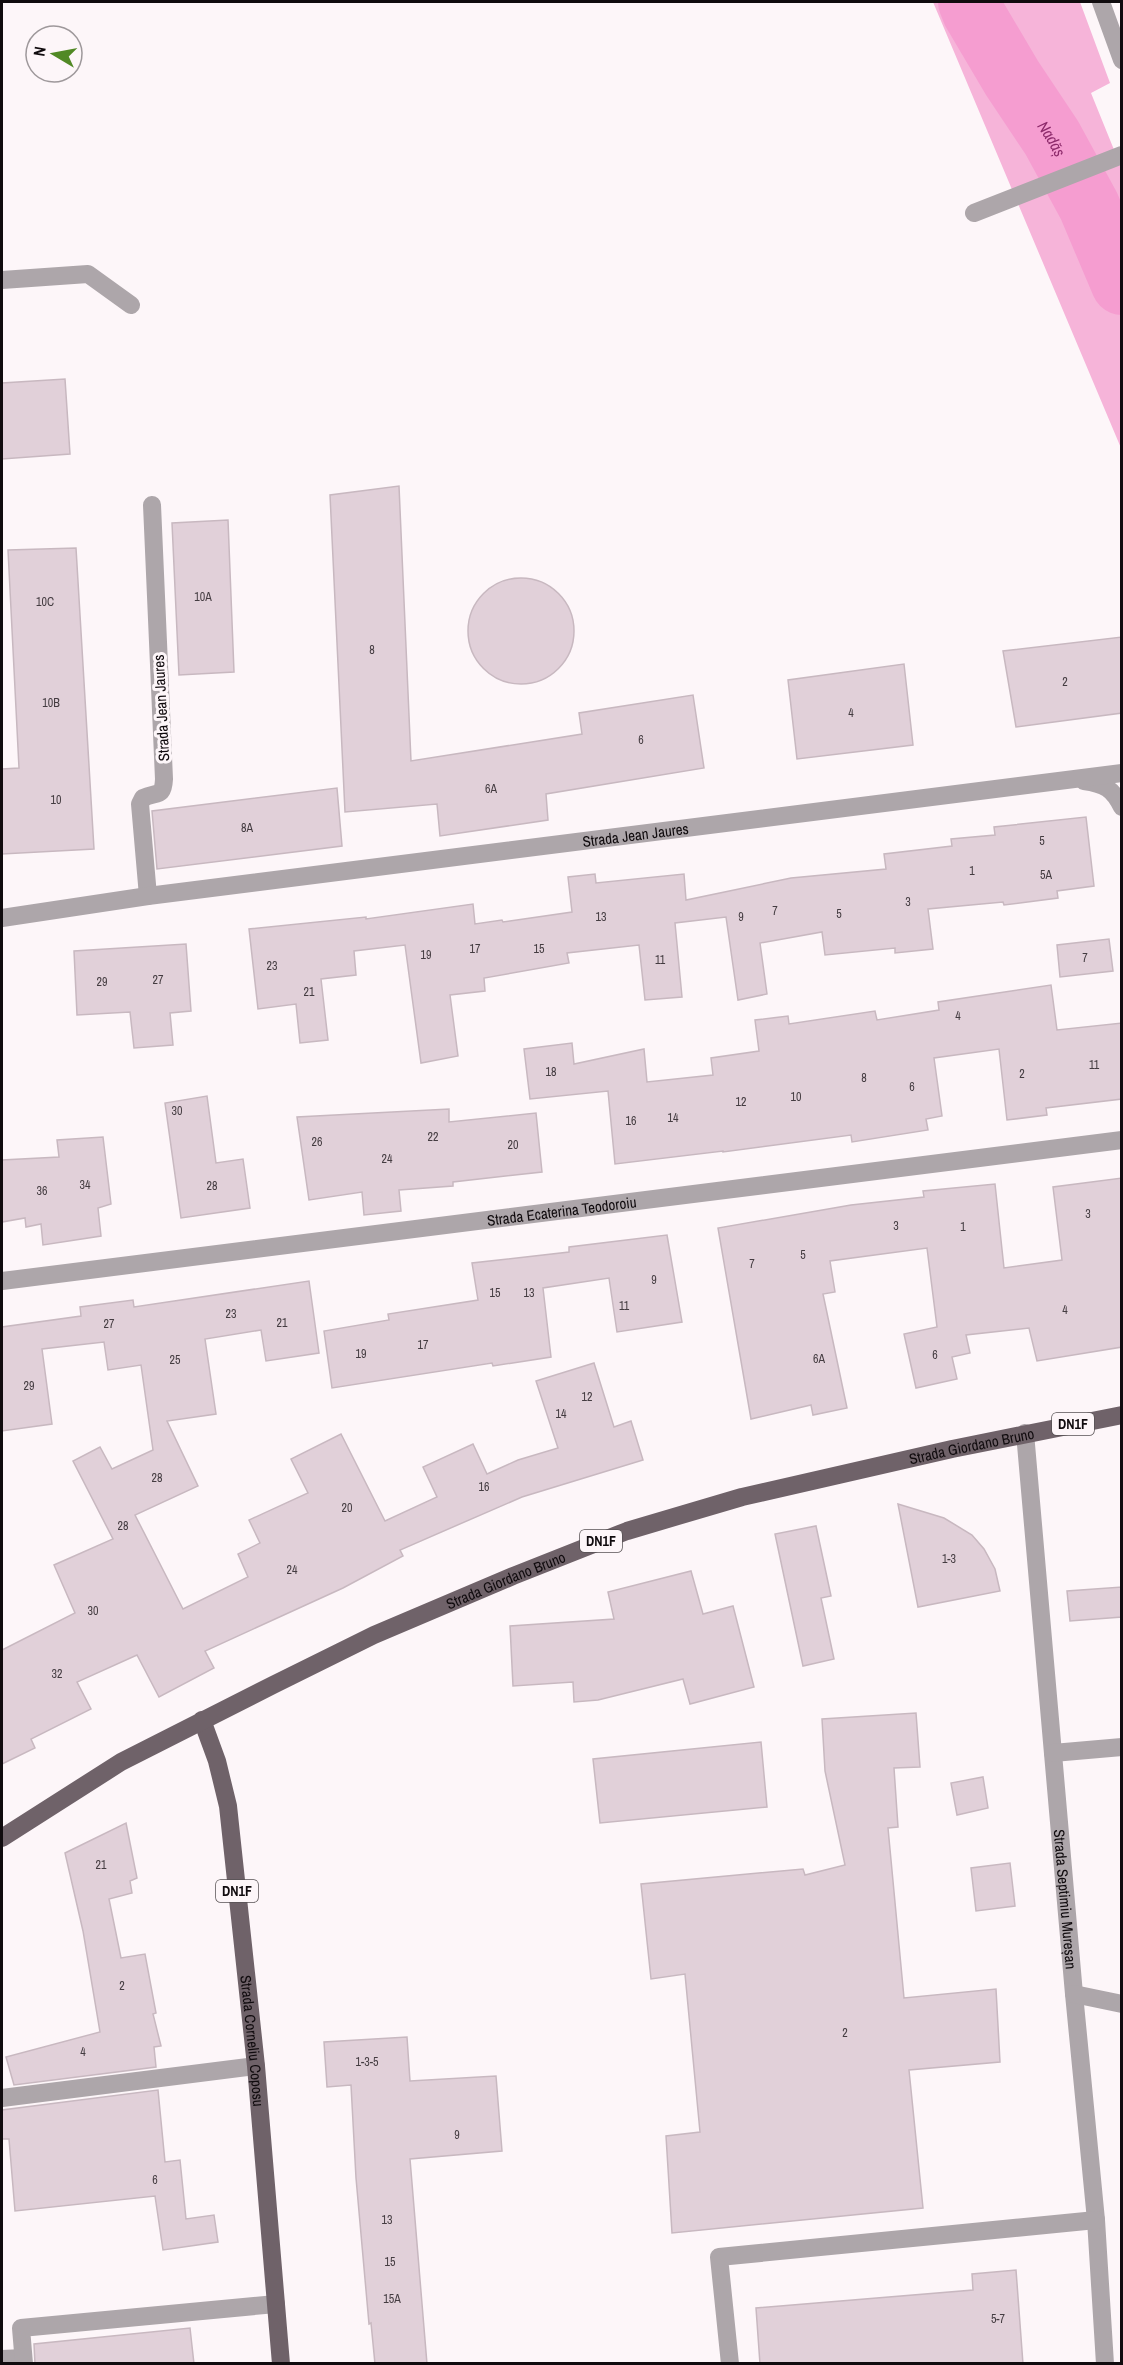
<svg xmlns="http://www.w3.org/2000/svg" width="1123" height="2365" font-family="'Archivo Narrow',sans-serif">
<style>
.green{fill:#f6b4d9}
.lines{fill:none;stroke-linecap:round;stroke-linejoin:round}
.river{stroke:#f59dd0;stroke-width:62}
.building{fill:#e1d0d9;stroke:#c8b8c0;stroke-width:1.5}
.minor{stroke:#ada6aa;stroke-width:18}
.major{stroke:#6f6269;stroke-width:18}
.labels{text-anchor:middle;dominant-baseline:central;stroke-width:6;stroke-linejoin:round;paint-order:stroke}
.number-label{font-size:12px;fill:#443c41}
.shield{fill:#fdf6f9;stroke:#575254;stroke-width:1.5}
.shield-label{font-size:14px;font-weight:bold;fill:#100b0e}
.street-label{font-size:15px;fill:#100b0e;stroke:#fdf6f9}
.water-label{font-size:16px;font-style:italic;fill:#8d2a6b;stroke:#fdf6f9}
</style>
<rect width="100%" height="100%" fill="#fdf6f9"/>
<polygon class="green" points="933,2 1080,2 1110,83 1091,93 1121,167 1121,448"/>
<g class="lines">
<path class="river" id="s1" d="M969,2L973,12L1012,78L1052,138L1089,206L1122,284"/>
</g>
<g class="building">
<polygon points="65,379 70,454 2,459 2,383"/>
<polygon points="399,486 411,761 582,734 579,713 693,695 704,768 546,794 548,820 440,836 437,804 345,812 330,495"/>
<polygon points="228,520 234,672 179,675 172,523"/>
<polygon points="76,548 94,849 2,854 2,769 19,768 8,550"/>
<circle cx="521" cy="631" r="53"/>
<polygon points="1122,637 1122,713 1016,727 1003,651"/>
<polygon points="904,664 913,745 797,759 788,680"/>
<polygon points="337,788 342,846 157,869 152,811"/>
<polygon points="1086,817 1094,886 1057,891 1058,898 1004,905 1003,902 928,909 933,949 895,953 895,948 825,955 822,932 760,943 767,994 738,1000 726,917 675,923 682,997 645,1000 639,945 567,953 569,963 484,978 485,991 450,995 458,1056 421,1063 405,945 354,951 356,975 321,979 328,1040 300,1043 296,1004 258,1009 249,929 366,917 366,919 473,904 475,924 502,920 503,922 572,912 568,877 595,874 596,883 684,874 686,900 791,878 886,869 884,854 952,846 951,839 995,835 994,827"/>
<polygon points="1109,939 1113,971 1060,977 1057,945"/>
<polygon points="186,944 191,1011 170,1013 173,1045 134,1048 130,1012 77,1015 74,951"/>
<polygon points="1051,985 1057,1030 1122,1023 1122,1099 1046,1108 1047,1115 1007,1120 999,1049 934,1058 942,1116 926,1119 928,1130 852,1142 851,1135 723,1152 723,1151 615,1164 608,1091 530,1099 524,1049 572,1043 574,1064 644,1049 647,1082 713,1075 711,1058 759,1051 755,1020 788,1016 789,1024 875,1011 877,1020 939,1010 938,1002"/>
<polygon points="207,1096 216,1163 243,1159 250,1208 181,1218 165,1103"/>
<polygon points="449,1109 449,1122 536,1113 542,1172 453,1182 453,1186 399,1190 401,1211 364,1215 362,1192 309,1200 297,1117"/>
<polygon points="103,1137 111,1204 98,1208 101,1236 43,1245 41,1224 26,1227 25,1218 2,1222 2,1160 59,1157 57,1140"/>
<polygon points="1122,1178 1122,1347 1037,1361 1029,1328 966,1335 970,1353 952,1357 957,1379 916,1388 904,1334 937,1327 927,1248 830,1261 835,1292 823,1294 847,1408 813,1415 811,1405 751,1419 718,1228 851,1205 924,1197 923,1191 995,1184 1004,1268 1062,1260 1053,1187"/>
<polygon points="667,1235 682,1322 617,1332 609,1278 543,1288 551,1357 493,1366 492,1363 332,1388 324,1331 389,1320 388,1314 478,1300 472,1263 569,1252 569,1247"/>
<polygon points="309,1281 319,1353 266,1361 261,1330 205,1339 216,1414 167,1421 198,1486 135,1515 183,1609 248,1577 238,1554 260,1543 249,1520 308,1493 291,1459 341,1434 385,1521 437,1497 423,1467 473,1444 487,1474 518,1460 558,1448 536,1381 594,1363 614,1427 631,1421 643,1460 522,1497 400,1550 403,1556 343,1588 205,1651 214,1668 159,1697 137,1655 77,1682 91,1709 31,1739 35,1748 2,1764 2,1650 75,1613 54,1565 113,1539 73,1461 100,1447 112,1469 153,1450 141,1365 108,1370 104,1342 42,1349 52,1424 2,1431 2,1327 81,1316 80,1307 133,1300 134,1307"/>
<polygon points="898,1504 944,1518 972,1535 984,1549 995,1569 1000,1591 918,1607"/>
<polygon points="816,1526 831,1596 821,1598 834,1659 803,1666 775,1534"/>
<polygon points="691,1571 703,1614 733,1606 754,1687 690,1704 683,1679 598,1700 574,1702 573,1682 513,1686 510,1626 614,1619 608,1592"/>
<polygon points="1122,1587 1122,1617 1070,1621 1067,1591"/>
<polygon points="916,1713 920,1767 894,1768 898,1827 888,1828 904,1998 996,1989 1000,2062 909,2070 923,2208 672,2233 666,2136 700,2132 685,1974 651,1979 641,1884 803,1869 805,1875 845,1865 825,1771 822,1719"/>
<polygon points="761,1742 767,1807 600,1823 593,1759"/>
<polygon points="983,1777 988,1808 957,1815 951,1783"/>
<polygon points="126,1823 137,1878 130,1881 132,1893 109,1899 121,1958 145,1954 156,2013 153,2014 161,2046 154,2047 156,2067 14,2085 6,2057 100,2032 83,1931 65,1853"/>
<polygon points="1010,1863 1015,1906 976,1911 971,1868"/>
<polygon points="407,2037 410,2081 496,2076 502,2151 410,2159 427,2364 375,2364 371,2323 369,2324 356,2178 351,2085 327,2087 324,2042"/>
<polygon points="158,2090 165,2162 180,2160 186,2219 214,2215 218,2242 163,2250 155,2196 15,2211 9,2139 2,2139 2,2110"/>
<polygon points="1016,2270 1023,2364 760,2364 756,2308 973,2290 972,2274"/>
<polygon points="190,2328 194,2364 35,2364 34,2344"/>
</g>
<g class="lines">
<g class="minor">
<polyline points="1101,2 1122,60"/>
<polyline points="974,213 1122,155"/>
<polyline points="2,280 88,274 131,305"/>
<path d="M1084,781C1105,784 1113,789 1122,807"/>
<path d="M148,896L140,804L143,798C156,791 163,799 164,779L152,505"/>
<path id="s2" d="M2,918L148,896L1122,773"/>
<path id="s3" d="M2,1281L1122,1140"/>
<path id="s4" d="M1025,1433L1074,1994L1096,2220L1105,2364"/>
<polyline points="1053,1753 1122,1747"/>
<polyline points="1074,1994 1122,2004"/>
<polyline points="2,2098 256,2066"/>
<polyline points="2,2359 23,2358"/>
<polyline points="24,2364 21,2328 276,2304"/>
<polyline points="730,2364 719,2257 1096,2220"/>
</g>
<g class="major">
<path id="s5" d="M202,1720L217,1761L228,1806L256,2066L281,2364"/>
<path id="s6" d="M2,1838L121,1762L273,1685L374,1635L513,1576L627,1531L742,1497L952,1449L1122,1415"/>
</g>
</g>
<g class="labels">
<g class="number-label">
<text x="203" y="597">10A</text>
<text x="45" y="602">10C</text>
<text x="372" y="650">8</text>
<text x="1065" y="682">2</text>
<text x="51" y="703">10B</text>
<text x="851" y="713">4</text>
<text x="641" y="740">6</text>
<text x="491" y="789">6A</text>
<text x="56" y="800">10</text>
<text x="247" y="828">8A</text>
<text x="1042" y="841">5</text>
<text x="972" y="871">1</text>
<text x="1046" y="875">5A</text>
<text x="908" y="902">3</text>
<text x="775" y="911">7</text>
<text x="839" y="914">5</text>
<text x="601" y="917">13</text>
<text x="741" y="917">9</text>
<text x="475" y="949">17</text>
<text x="539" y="949">15</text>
<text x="426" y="955">19</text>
<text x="1085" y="958">7</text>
<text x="660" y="960">11</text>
<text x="272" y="966">23</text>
<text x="158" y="980">27</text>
<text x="102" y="982">29</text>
<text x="309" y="992">21</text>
<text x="958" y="1016">4</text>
<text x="1094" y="1065">11</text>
<text x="551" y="1072">18</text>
<text x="1022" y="1074">2</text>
<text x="864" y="1078">8</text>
<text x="912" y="1087">6</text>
<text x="796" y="1097">10</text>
<text x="741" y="1102">12</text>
<text x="177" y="1111">30</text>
<text x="673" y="1118">14</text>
<text x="631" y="1121">16</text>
<text x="433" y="1137">22</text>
<text x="317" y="1142">26</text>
<text x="513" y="1145">20</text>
<text x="387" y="1159">24</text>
<text x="85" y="1185">34</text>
<text x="212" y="1186">28</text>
<text x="42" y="1191">36</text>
<text x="1088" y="1214">3</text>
<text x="896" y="1226">3</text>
<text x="963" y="1227">1</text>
<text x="803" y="1255">5</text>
<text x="752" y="1264">7</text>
<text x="654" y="1280">9</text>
<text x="495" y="1293">15</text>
<text x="529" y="1293">13</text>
<text x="624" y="1306">11</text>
<text x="1065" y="1310">4</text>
<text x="231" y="1314">23</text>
<text x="282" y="1323">21</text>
<text x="109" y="1324">27</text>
<text x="423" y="1345">17</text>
<text x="361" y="1354">19</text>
<text x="935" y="1355">6</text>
<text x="819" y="1359">6A</text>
<text x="175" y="1360">25</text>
<text x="29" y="1386">29</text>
<text x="587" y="1397">12</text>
<text x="561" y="1414">14</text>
<text x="157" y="1478">28</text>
<text x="484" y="1487">16</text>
<text x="347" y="1508">20</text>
<text x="123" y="1526">28</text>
<text x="949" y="1559">1-3</text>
<text x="292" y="1570">24</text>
<text x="93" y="1611">30</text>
<text x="57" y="1674">32</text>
<text x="101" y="1865">21</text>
<text x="122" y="1986">2</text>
<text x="845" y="2033">2</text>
<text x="83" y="2052">4</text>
<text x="367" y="2062">1-3-5</text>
<text x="457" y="2135">9</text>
<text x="155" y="2180">6</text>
<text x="387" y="2220">13</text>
<text x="390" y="2262">15</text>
<text x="392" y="2299">15A</text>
<text x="998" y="2319">5-7</text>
</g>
<g class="shield">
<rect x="1052" y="1413" width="42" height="22" rx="4.5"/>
<rect x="580" y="1530" width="42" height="22" rx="4.5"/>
<rect x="216" y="1880" width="42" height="22" rx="4.5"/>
</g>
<g class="shield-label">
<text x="1073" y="1424">DN1F</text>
<text x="601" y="1541">DN1F</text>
<text x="237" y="1891">DN1F</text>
</g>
<g class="street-label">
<text transform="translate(161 708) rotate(-93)">Strada Jean Jaures</text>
<text stroke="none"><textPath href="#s2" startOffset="639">Strada Jean Jaures</textPath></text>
<text stroke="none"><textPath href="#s3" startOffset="564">Strada Ecaterina Teodoroiu</textPath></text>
<text stroke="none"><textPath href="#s6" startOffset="1053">Strada Giordano Bruno</textPath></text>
<text stroke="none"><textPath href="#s6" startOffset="567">Strada Giordano Bruno</textPath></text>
<text stroke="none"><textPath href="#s4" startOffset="468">Strada Septimiu Mureșan</textPath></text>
<text stroke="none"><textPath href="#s5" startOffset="326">Strada Corneliu Coposu</textPath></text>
</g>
<g class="water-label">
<text stroke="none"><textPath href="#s1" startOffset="160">Nadăș</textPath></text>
</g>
</g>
<rect width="1123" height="2365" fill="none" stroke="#100b0e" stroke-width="6"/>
<g transform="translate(54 54) rotate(280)"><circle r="28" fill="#fdf6f9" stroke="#9e989b" stroke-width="1.5"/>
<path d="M0-4.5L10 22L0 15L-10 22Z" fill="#518925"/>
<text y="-9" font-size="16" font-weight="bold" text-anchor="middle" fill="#100b0e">N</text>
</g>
</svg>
